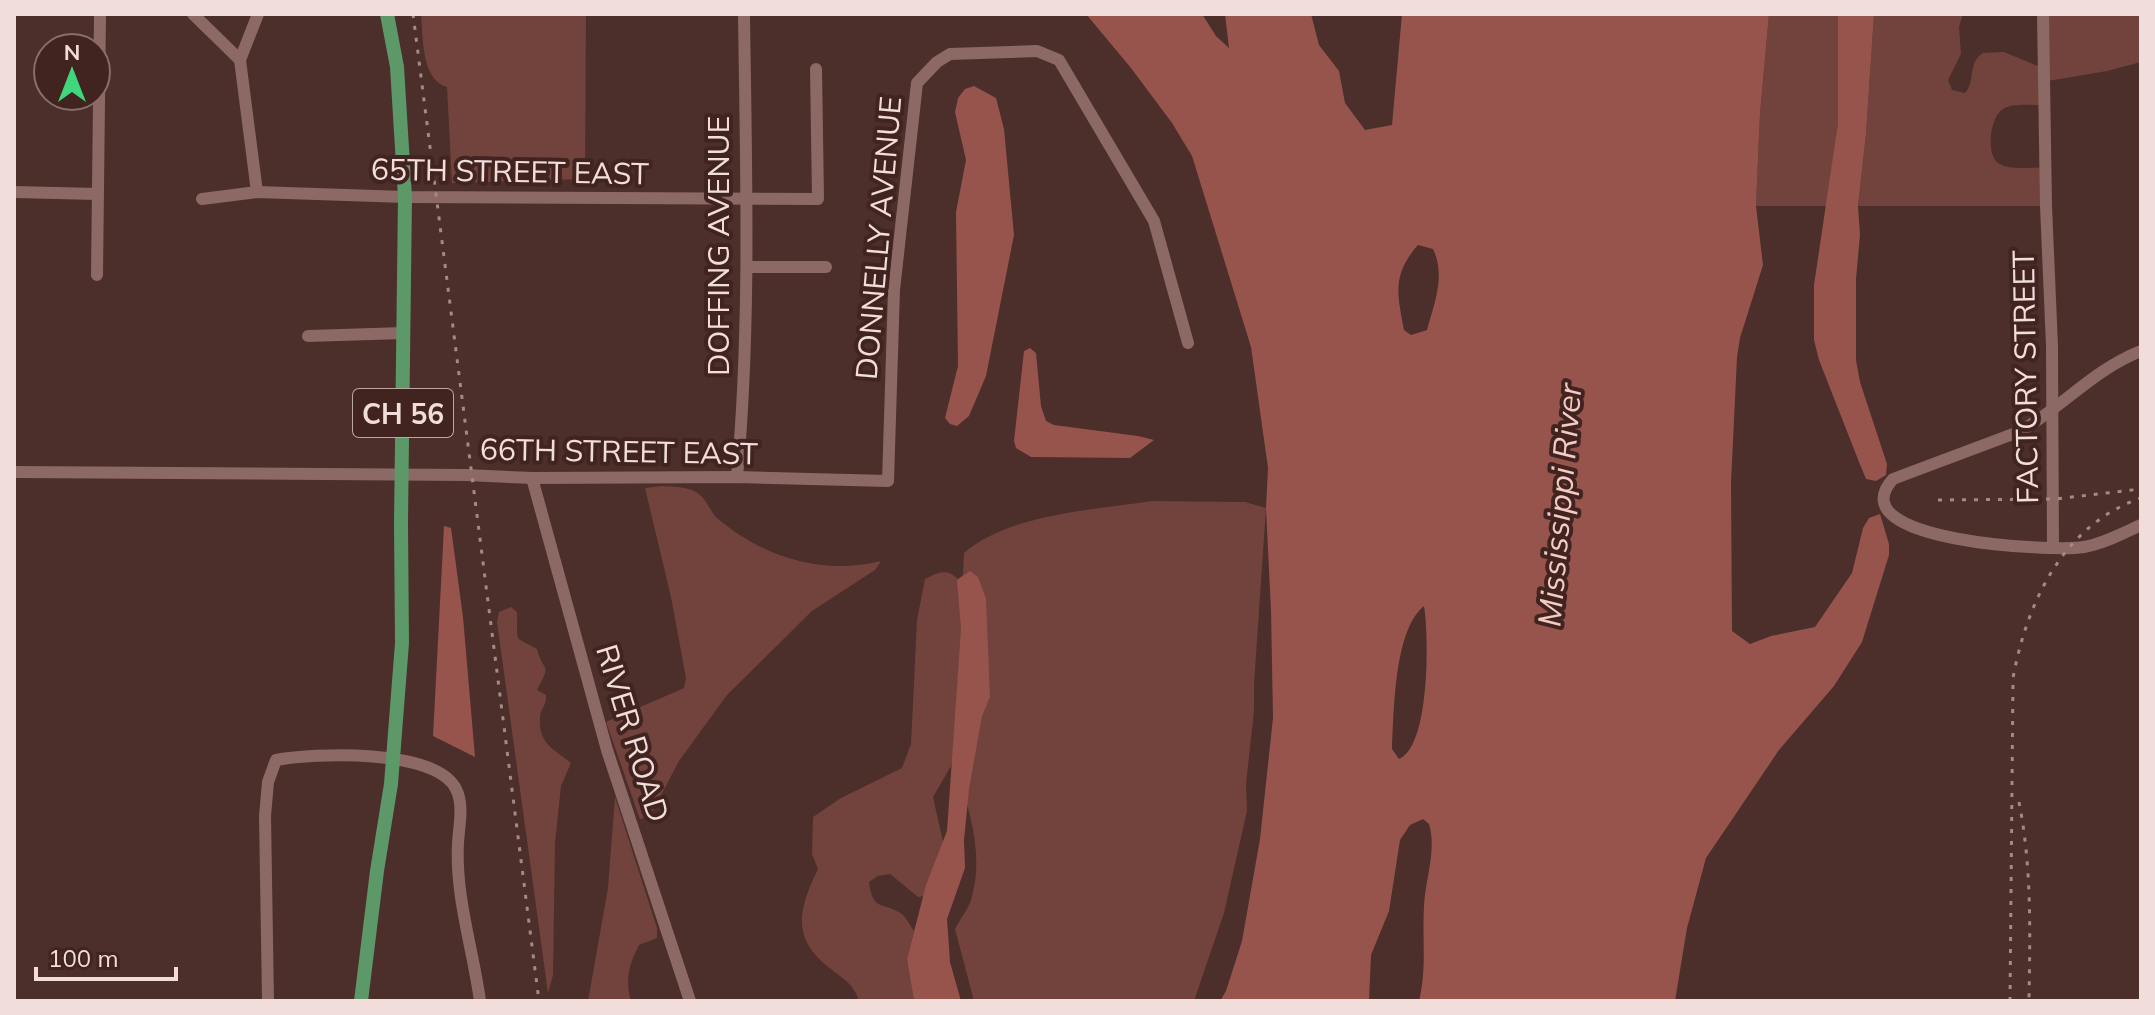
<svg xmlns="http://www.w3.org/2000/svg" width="2155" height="1015" font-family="Mulish,sans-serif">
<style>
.green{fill:#72433c}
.water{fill:#96544c;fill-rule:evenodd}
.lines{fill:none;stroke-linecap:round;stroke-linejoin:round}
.minor{stroke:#8c6964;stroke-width:12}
.major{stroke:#5d9869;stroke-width:14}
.rail{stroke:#a38a87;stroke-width:3;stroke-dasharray:4 8;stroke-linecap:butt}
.labels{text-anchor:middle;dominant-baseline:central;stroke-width:8;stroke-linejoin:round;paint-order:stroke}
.shield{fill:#412420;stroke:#bca6a2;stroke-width:2}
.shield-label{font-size:28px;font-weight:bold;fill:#f1ddda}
.street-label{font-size:30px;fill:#f1ddda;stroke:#412420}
.water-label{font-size:32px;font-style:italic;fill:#f5cbc5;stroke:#412420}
</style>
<rect width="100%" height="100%" fill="#4c2e2a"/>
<g class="green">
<path d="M421,14H586L585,179L452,183L447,87C421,80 423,36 421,14Z"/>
<polygon points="1769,14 1838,14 1838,123 1827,206 1756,206 1760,114"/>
<path d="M1874,14H1963L1959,27L1961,54L1948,80L1952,90L1965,93C1976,81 1967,63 1983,53L2004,52L2040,67V105C2029,105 2012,103 2003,109C1990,117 1986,152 1997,162C2007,171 2029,167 2041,168L2042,206H1858L1866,134Z"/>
<polygon points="2047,14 2141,14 2141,62 2107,71 2048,81"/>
<path d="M662,486C676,487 693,486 703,498C708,504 711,512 717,518C763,557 822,576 881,561L875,570L812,611L727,695L679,761L650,816L640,819L606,722L684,688L686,678L671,597L645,488Z"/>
<path d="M1152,501L1245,502L1266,508L1254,684V711L1246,784L1247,811L1224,913L1194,1001H974L955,929C960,919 970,907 972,896C985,849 966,802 953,757L951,766L933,797L943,842L924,896L918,897L890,874L878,876L869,882C873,914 884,900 903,915C907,919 911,927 914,931L907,959L914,1001H859C854,984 844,980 831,969C791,939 798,910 818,869L812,854L813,817L841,798L902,768L911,744L917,620L925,579C938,572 947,568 958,579L963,575L964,553C1008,514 1094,510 1152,501Z"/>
<path d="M511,607L517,612C518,644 512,635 537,649C544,675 552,661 537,690L546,695C547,706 540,709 540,718C538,744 555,750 571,763L561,786L555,843L553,975L548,993L497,622L499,612Z"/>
<path d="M615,797L657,928V938L639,945C629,965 625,979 631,1001H588L608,888Z"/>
</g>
<g class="water">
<path d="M1086,14H1202L1216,36L1229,48L1225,14H1311L1319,45L1339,71L1345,103L1365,130L1392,125L1402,14H1769L1760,114L1756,206L1763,265L1740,338L1737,357L1731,483L1732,631L1750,644L1771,636L1815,627L1852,573L1863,528L1869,518L1880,514L1889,544V555L1862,642L1834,686L1779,750L1706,858L1687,928L1675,1001H1419C1427,969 1422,938 1424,906C1425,880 1437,850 1429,824L1423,819L1410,825L1400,840L1389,911L1371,955L1369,1001H1220L1226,991L1242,941L1260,839L1273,718L1271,611L1266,508L1268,468L1251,347L1192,156L1172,123L1131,68ZM1418,245L1433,249C1446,276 1434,304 1427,330L1411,335L1404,330C1397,293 1392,275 1418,245ZM1424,606C1429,636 1430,746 1399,759L1392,749C1394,711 1394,630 1424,606Z"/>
<polygon points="1838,14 1874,14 1866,134 1858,206 1860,235 1856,279 1856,360 1860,382 1887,464 1886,475 1876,481 1866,479 1859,462 1819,360 1814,340 1814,285 1838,123"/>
<polygon points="974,86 996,98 1004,129 1014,235 986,376 969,416 957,426 950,424 945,418 958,366 956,212 966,160 955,112 958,98 965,89"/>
<polygon points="1030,348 1036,353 1041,406 1046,421 1054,425 1138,436 1154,440 1130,458 1031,457 1016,448 1014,441 1024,351"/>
<polygon points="444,526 451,528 463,617 475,757 433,736"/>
<polygon points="970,571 978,577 986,599 990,697 982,716 969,789 964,840 965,868 947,919 950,962 961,1001 914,1001 907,959 926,885 947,831 961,629 957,580"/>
</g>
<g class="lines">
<g class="minor">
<polyline points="193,14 240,60"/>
<polyline points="2043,14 2046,206 2052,346 2053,547"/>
<polyline points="14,192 97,194"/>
<polyline points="257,192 240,60 258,14"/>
<polyline points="202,199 257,192 405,197 818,199 816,69"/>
<polyline points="748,267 826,267"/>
<polyline points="97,275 100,14"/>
<polyline points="308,336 404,333"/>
<path d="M2141,351C2095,369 2063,406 2021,431L1893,479C1836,542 2054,552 2084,547C2103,544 2123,533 2141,525"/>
<polyline points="14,472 466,475 532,478 737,477 888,481 894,290 917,83 937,62 950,54 1037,51 1059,60 1154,221 1188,343"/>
<path d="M737,477C751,323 746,169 744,14"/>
<polyline points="532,478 607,750 690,1001"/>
<path d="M268,1001L265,816L268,782L276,760C314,753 435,748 456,789C464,804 459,826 458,843C455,896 473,949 480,1001"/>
</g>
<polyline class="major" points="361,1001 377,871 391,784 402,643 401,523 405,197 397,67 387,14"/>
<g class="rail">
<polyline points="413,14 539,1001"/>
<polyline points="1938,500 2055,499 2141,489"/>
<path d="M2019,802C2032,868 2030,933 2029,1001"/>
<path d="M2010,1001L2013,678C2027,602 2063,525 2141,498"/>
</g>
</g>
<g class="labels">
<rect class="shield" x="353" y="389" width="100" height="48" rx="6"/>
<g class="shield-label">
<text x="403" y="413">CH 56</text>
</g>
<g class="street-label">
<text transform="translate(510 171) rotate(1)">65TH STREET EAST</text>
<text transform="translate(878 238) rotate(-85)">DONNELLY AVENUE</text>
<text transform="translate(718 246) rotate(-90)">DOFFING AVENUE</text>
<text transform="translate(2025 377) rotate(-91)">FACTORY STREET</text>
<text transform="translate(619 451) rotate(1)">66TH STREET EAST</text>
<text transform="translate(633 733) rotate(73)">RIVER ROAD</text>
</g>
<g class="water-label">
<text transform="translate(1559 505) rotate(-85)">Mississippi River</text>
</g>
</g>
<rect width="2155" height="1015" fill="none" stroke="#f1ddda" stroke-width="32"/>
<g transform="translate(72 72)"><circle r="38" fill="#412420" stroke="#876e6a" stroke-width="2"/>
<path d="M0-6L14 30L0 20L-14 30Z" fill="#40d77c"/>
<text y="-12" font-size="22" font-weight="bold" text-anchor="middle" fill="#f1ddda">N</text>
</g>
<path d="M36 967v12h140v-12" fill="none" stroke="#f1ddda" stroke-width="4"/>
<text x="48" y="967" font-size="24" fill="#f1ddda" stroke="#412420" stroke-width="6" paint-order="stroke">100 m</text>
</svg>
